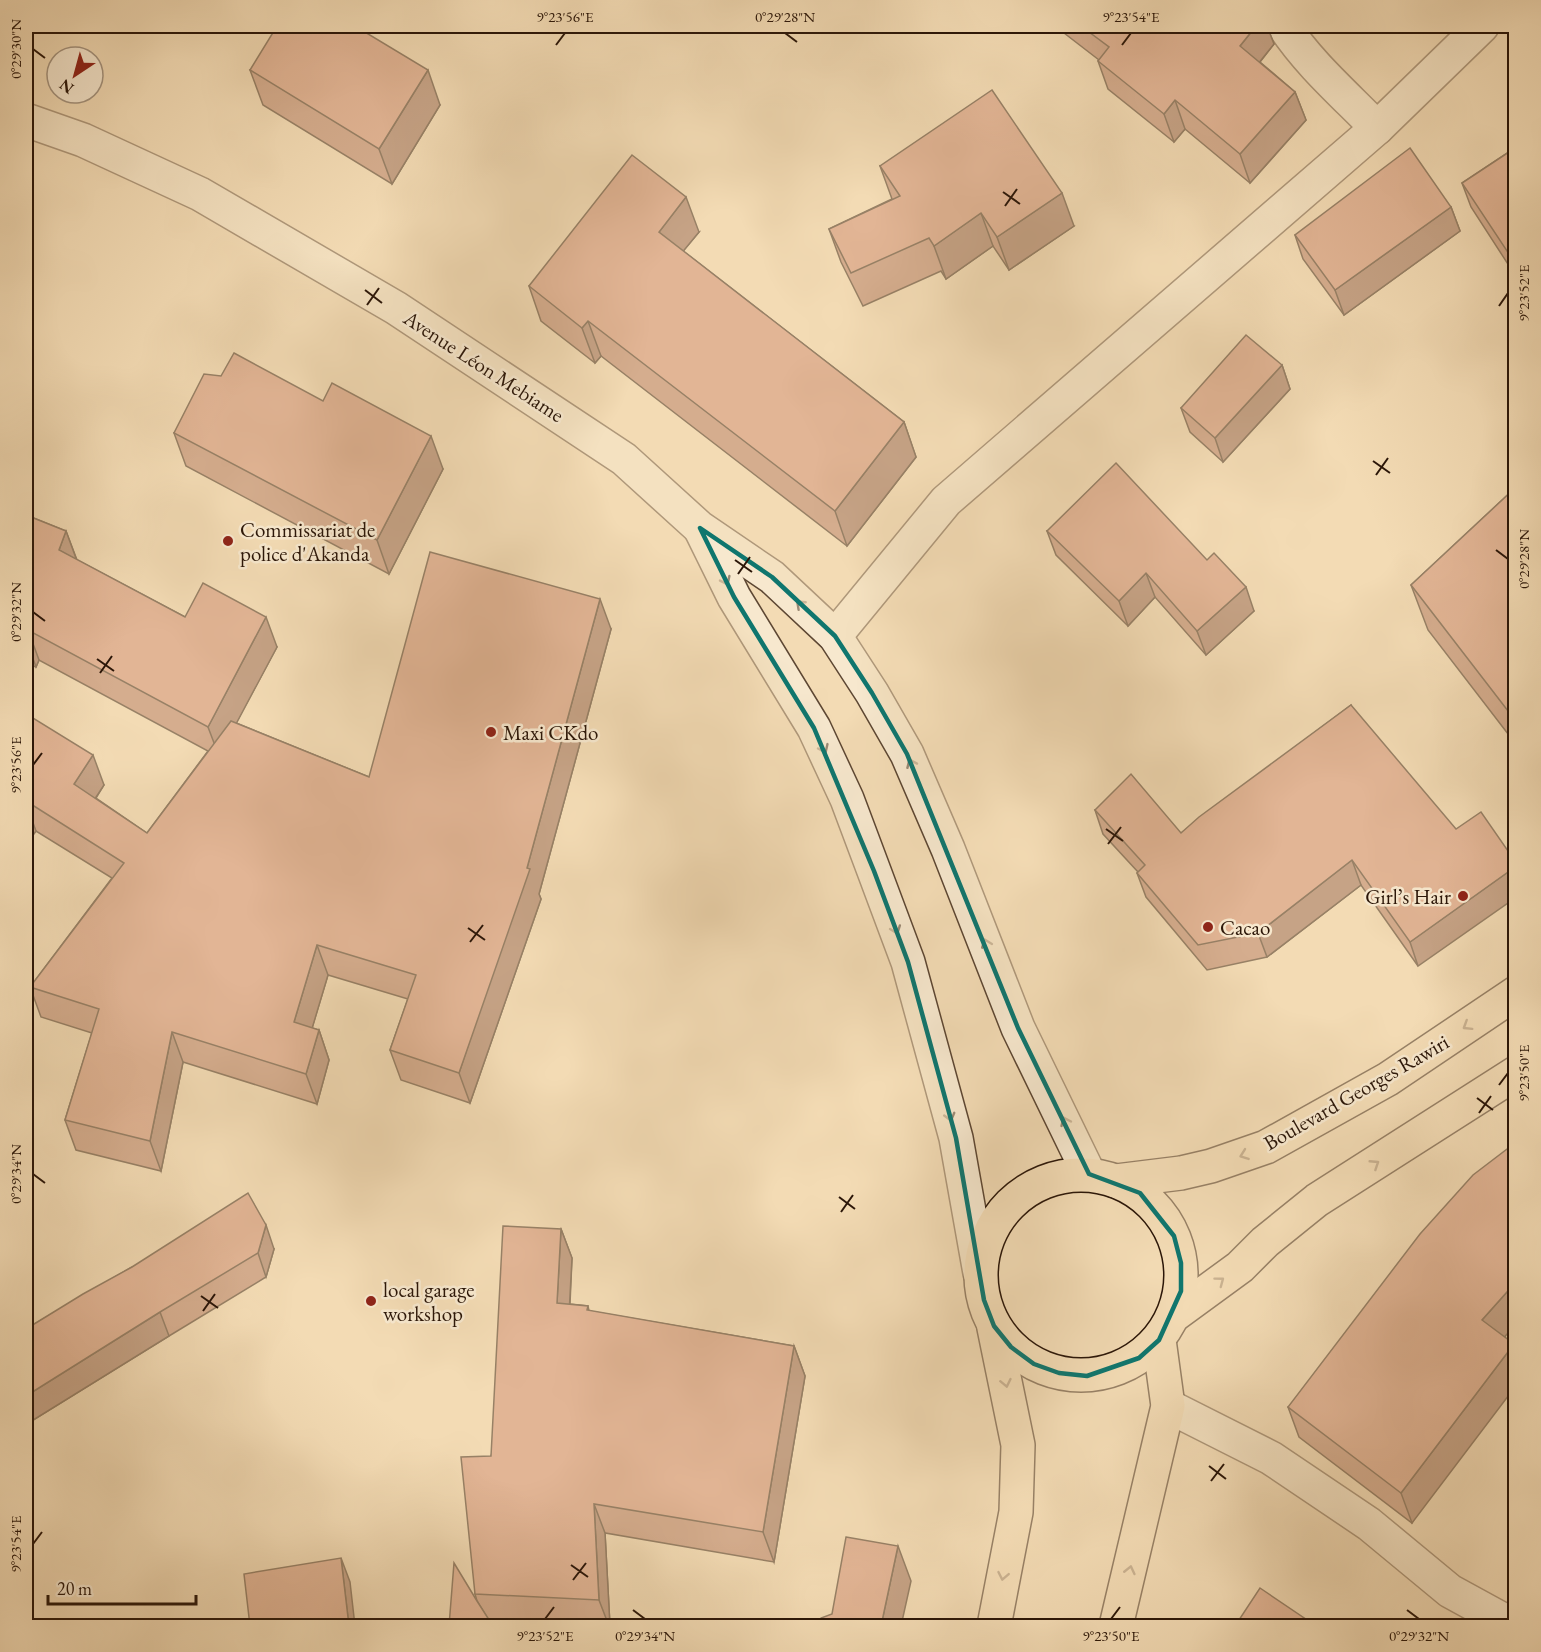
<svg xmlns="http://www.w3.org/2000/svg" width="1541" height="1652" font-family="'EB Garamond',serif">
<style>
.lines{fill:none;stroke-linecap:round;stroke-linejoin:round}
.minor-casing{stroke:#5d4733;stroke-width:36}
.major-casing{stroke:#2b1608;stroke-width:36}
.minor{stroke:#f7e8ce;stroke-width:33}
.major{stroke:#f3dbb4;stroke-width:33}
.wall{fill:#b27560;stroke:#2b1608;stroke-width:1.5}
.shaded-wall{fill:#915f4e;stroke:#2b1608;stroke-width:1.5}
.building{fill:#cf8870;stroke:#2b1608;stroke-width:1.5}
.oneway{stroke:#9b8a75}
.oneway2{stroke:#998267}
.marked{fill:none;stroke:#0f766e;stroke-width:4.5;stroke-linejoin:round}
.ticks{fill:none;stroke:#2b1608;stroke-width:2}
.poi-dot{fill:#8f2418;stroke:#f7e8ce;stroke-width:2}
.labels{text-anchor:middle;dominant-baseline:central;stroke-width:5;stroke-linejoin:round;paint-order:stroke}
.street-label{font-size:21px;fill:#2b1608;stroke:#f7e8ce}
.poi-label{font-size:21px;fill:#2b1608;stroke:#f7e8ce;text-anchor:start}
.neatline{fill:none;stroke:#2b1608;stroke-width:2}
.ticks-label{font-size:15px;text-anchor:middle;fill:#2b1608}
</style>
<rect width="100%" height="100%" fill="#f3dbb4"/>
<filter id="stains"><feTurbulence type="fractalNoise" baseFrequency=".00333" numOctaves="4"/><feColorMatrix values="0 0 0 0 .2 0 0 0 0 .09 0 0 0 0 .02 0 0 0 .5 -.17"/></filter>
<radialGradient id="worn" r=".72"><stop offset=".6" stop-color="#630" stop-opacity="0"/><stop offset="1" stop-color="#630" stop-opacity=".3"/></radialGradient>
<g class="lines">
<g class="minor-casing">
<g id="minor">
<path d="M1284,26C1309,64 1345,95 1377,128"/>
<polyline points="26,120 83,140 200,194 396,308 624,459 700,528 772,577 835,636 872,693 907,754 948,849 1018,1028 1089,1174"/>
<polyline points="701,530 734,597 814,728 847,799 874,871 908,962 956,1138 980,1273"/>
<polyline points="835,636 946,501 1377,128 1482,26"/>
<polyline points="1168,1406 1271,1458 1369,1524 1450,1591 1514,1626"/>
</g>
</g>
<g class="major-casing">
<g id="major">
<circle cx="1081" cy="1275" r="100"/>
<polyline points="1116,1181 1181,1173 1211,1166 1266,1147 1388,1079 1516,993"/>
<polyline points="1173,1316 1240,1267 1265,1242 1317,1200 1516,1073"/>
<polyline points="994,1626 1016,1512 1018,1445 994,1328"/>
<polyline points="1116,1626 1168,1406 1159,1340"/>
</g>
</g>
<use href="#minor" class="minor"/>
<use href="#major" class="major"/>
</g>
<g class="wall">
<polygon points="1055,26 1267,26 1274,44 1260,62 1295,92 1306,120 1250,183 1185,129 1174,142 1108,89 1098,61 1099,60"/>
<polygon points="250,70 440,105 392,184 263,105"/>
<polygon points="1515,148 1515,275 1471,207 1462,183"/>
<polygon points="880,166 1074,226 1009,270 993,246 946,279 941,271 863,306 841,262 829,229 892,199"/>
<polygon points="1451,207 1460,231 1344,315 1303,259 1295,235"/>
<polygon points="699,232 683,251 904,422 916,457 847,546 601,356 595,363 541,321 529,286"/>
<polygon points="1282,365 1290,389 1223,462 1190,432 1181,408"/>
<polygon points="174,433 443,469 389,574 186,466"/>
<polygon points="1515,488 1515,743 1428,630 1411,585"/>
<polygon points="26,515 66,531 77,560 185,617 277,647 236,723 369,777 611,629 539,894 541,899 470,1103 401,1080 390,1050 408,999 328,975 312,1028 319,1030 329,1060 317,1104 183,1062 161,1171 76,1150 65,1120 92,1033 41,1017 30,987 112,878 36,831 26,844 26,730 104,785 96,798 147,833 208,751 39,660 36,667 26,663"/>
<polygon points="1047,531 1207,560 1254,611 1206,655 1155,597 1128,626 1056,555"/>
<polygon points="1351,705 1418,966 1361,885 1267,957 1207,970 1146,897 1137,873 1138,872 1103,834 1095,810 1181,833"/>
<polygon points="561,1229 572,1258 570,1304 588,1306 589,1311 794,1346 805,1376 774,1562 605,1533 610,1626 543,1626 491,1624 477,1601 475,1594 491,1456"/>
<polygon points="274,1249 266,1277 169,1336 30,1422 26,1415 26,1329 132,1267"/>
<polygon points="1505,1337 1412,1523 1299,1437 1288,1407"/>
</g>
<g class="shaded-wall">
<polygon points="1256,26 1267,26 1274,44 1250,74 1240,46"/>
<polygon points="428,70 440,105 392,184 379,149"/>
<polygon points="1295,92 1306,120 1250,183 1240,154"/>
<polygon points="1175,100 1185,129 1174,142 1164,114"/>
<polygon points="1062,193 1074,226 1009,270 997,237"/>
<polygon points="686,197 699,232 671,266 659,232"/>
<polygon points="1451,207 1460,231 1344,315 1335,290"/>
<polygon points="981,213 993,246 946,279 934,246"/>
<polygon points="26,270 29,278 26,290"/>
<polygon points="588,321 601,356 595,363 582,328"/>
<polygon points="1282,365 1290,389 1223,462 1215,438"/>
<polygon points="904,422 916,457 847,546 835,511"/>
<polygon points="431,436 443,469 389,574 377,540"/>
<polygon points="66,531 77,561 59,550"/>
<polygon points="1146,573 1155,597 1128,626 1119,601"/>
<polygon points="1246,587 1254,611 1206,655 1197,631"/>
<polygon points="600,599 611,629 539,894 541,899 470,1103 459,1073 527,868"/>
<polygon points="266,617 277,647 219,756 208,727"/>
<polygon points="28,630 39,660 36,667 26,639 26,636"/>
<polygon points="93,755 104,785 85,814 74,784"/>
<polygon points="26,803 36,831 26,844"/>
<polygon points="1352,860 1361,885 1267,957 1258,933"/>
<polygon points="1515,867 1515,898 1418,966 1410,942"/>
<polygon points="317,945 328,975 305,1052 294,1022"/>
<polygon points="319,1030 329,1060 317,1104 306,1074"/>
<polygon points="172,1032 183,1062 161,1171 150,1141"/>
<polygon points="266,1225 274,1249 266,1277 258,1253"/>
<polygon points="561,1229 572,1258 568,1333 557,1303"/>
<polygon points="1515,1283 1515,1325 1493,1350 1482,1320"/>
<polygon points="160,1312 169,1336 30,1422 26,1409 26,1396"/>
<polygon points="1514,1344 1515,1348 1515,1387 1412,1523 1401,1493"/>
<polygon points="794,1346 805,1376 774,1562 763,1532"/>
<polygon points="594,1504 605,1533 610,1626 609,1626 599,1600"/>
<polygon points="898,1546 911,1581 901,1626 881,1626"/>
<polygon points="341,1558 350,1582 355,1626 349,1626"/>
</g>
<g class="building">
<polygon points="277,26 355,26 428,70 379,149 250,70"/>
<polygon points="1081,26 1256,26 1240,46 1295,92 1240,154 1175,100 1164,114 1098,61 1109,47"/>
<polygon points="992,90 1062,193 997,237 981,213 934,246 929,238 851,273 829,229 900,196 880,166"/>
<polygon points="1410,148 1451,207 1335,290 1295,235"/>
<polygon points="1515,148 1515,258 1513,260 1462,183"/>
<polygon points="632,155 686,197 659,232 904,422 835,511 588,321 582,328 529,286"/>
<polygon points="1246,335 1282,365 1215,438 1181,408"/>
<polygon points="234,353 323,401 332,383 431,436 377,540 174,433 204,374 221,376"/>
<polygon points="1116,463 1207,560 1214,553 1246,587 1197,631 1146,573 1119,601 1047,531"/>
<polygon points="1515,488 1515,720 1411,585"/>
<polygon points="26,515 66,531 59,550 185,617 203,583 266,617 208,727 28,630 26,636"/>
<polygon points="430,552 600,599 527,868 530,869 459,1073 390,1050 416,975 317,945 294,1022 319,1030 306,1074 172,1032 150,1141 65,1120 99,1009 30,987 124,863 26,801 26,730 33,718 93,755 74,784 147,833 231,721 369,777"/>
<polygon points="1351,705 1456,829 1481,812 1515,861 1515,867 1410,942 1352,860 1258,933 1198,945 1137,873 1145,865 1095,810 1131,774 1181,833 1199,817"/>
<polygon points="1515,1143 1515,1283 1482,1320 1514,1344 1401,1493 1288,1407 1420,1234 1473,1175"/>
<polygon points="248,1193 266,1225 258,1253 160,1312 26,1396 26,1329 83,1294 132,1267"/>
<polygon points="503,1226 561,1229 557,1303 588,1306 587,1310 794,1346 763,1532 594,1504 599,1600 475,1594 461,1457 491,1456"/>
<polygon points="846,1537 898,1546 881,1626 819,1626 821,1618 832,1614"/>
<polygon points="341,1558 349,1626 250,1626 244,1574"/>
<polygon points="454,1563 477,1601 493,1626 449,1626"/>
<polygon points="1260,1588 1316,1626 1235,1626"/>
</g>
<defs><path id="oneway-chevron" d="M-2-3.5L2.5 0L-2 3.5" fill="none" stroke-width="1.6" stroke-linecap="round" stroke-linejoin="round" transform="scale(1.5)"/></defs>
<g class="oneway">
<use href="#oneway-chevron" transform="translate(726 581) rotate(64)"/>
<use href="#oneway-chevron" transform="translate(800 604) rotate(-137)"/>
<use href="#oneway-chevron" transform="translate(824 749) rotate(65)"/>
<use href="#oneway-chevron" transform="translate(911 763) rotate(-114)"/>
<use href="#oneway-chevron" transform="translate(896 930) rotate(70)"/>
<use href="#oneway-chevron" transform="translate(986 943) rotate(-111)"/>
<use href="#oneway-chevron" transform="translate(950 1117) rotate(75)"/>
<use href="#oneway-chevron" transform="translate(1065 1121) rotate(-115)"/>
</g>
<g class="oneway2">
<use href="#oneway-chevron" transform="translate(1467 1026) rotate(148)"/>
<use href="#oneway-chevron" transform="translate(1244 1155) rotate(160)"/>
<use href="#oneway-chevron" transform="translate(1375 1164) rotate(-33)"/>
<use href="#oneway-chevron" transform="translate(1220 1281) rotate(-37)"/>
<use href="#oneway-chevron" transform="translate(1006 1383) rotate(78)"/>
<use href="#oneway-chevron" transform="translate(1130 1570) rotate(-77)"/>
<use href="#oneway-chevron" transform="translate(1003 1576) rotate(101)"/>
</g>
<path d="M0 0H1541V1652H0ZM700,528L772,577L835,636L872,693L907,754L1018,1028L1089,1174L1140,1193L1174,1236L1181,1263V1291L1159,1340L1139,1358L1087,1376L1059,1373L1034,1364L1011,1347L994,1326L984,1300L956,1138L908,962L874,871L814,728L734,597Z" fill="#f3dbb4" fill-opacity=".55" fill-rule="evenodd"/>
<path class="marked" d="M700,528L772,577L835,636L872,693L907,754L1018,1028L1089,1174L1140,1193L1174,1236L1181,1263V1291L1159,1340L1139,1358L1087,1376L1059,1373L1034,1364L1011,1347L994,1326L984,1300L956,1138L908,962L874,871L814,728L734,597Z"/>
<path class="ticks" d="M785,33L797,42M556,45L565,33M1122,45L1131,33M33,49L45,58M1003,192L1020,204M1005,206L1017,189M365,290L382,303M367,305L379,288M1499,306L1508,293M1373,461L1390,473M1376,475L1388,458M1496,550L1508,559M735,560L752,572M738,574L750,557M33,612L45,621M97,659L114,671M100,673L112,656M33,765L42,753M1106,829L1123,841M1108,844L1121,827M468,928L485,940M470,942L483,925M1499,1085L1508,1073M1477,1098L1493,1110M1479,1113L1491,1096M33,1174L45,1183M839,1197L855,1209M841,1212L853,1195M201,1296L218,1308M203,1311L215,1294M1209,1466L1226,1479M1211,1481L1224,1464M33,1544L42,1532M571,1565L588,1577M573,1580L586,1563M633,1610L645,1619M1407,1610L1419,1619M545,1619L554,1607M1111,1619L1120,1607"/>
<g class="poi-dot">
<circle cx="228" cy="541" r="6"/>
<circle cx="491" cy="732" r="6"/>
<circle cx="1463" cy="896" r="6"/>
<circle cx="1208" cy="927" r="6"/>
<circle cx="371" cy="1301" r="6"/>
</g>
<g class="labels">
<g class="street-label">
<text transform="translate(484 366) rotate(33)">Avenue Léon Mebiame</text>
<text transform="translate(1356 1092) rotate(-30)">Boulevard Georges Rawiri</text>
</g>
<g class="poi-label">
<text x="240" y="529">Commissariat de<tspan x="240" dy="24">police d'Akanda</tspan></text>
<text x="503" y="732">Maxi CKdo</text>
<text x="1451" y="896" text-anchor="end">Girl’s Hair</text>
<text x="1220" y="927">Cacao</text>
<text x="383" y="1289">local garage<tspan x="383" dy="24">workshop</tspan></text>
</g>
</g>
<rect width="1541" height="1652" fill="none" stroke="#f3dbb4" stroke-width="66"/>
<g transform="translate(75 75) rotate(216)"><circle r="28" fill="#f7e8ce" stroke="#a5947f" stroke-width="1.5"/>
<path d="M0-4.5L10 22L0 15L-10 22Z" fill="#8f2418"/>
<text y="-9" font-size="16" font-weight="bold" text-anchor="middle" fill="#2b1608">N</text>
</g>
<path d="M48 1595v9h148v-9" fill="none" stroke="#2b1608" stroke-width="3"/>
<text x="57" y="1595" font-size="18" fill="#2b1608" stroke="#f7e8ce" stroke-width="4.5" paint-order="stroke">20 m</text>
<rect x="33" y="33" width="1475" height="1586" class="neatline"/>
<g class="ticks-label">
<text x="565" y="22">9°23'56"E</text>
<text x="785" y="22">0°29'28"N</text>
<text x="1131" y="22">9°23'54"E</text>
<text transform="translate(16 49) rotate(-90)" y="5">0°29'30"N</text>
<text transform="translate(1524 293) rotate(-90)" y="5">9°23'52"E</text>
<text transform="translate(1524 559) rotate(-90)" y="5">0°29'28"N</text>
<text transform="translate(16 612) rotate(-90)" y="5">0°29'32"N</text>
<text transform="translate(16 765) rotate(-90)" y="5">9°23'56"E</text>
<text transform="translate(1524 1073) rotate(-90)" y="5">9°23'50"E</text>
<text transform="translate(16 1174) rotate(-90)" y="5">0°29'34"N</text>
<text transform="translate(16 1544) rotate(-90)" y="5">9°23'54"E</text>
<text x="545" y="1641">9°23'52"E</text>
<text x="645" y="1641">0°29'34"N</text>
<text x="1111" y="1641">9°23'50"E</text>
<text x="1419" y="1641">0°29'32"N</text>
</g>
<rect width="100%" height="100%" filter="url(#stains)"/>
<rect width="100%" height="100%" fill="url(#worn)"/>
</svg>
